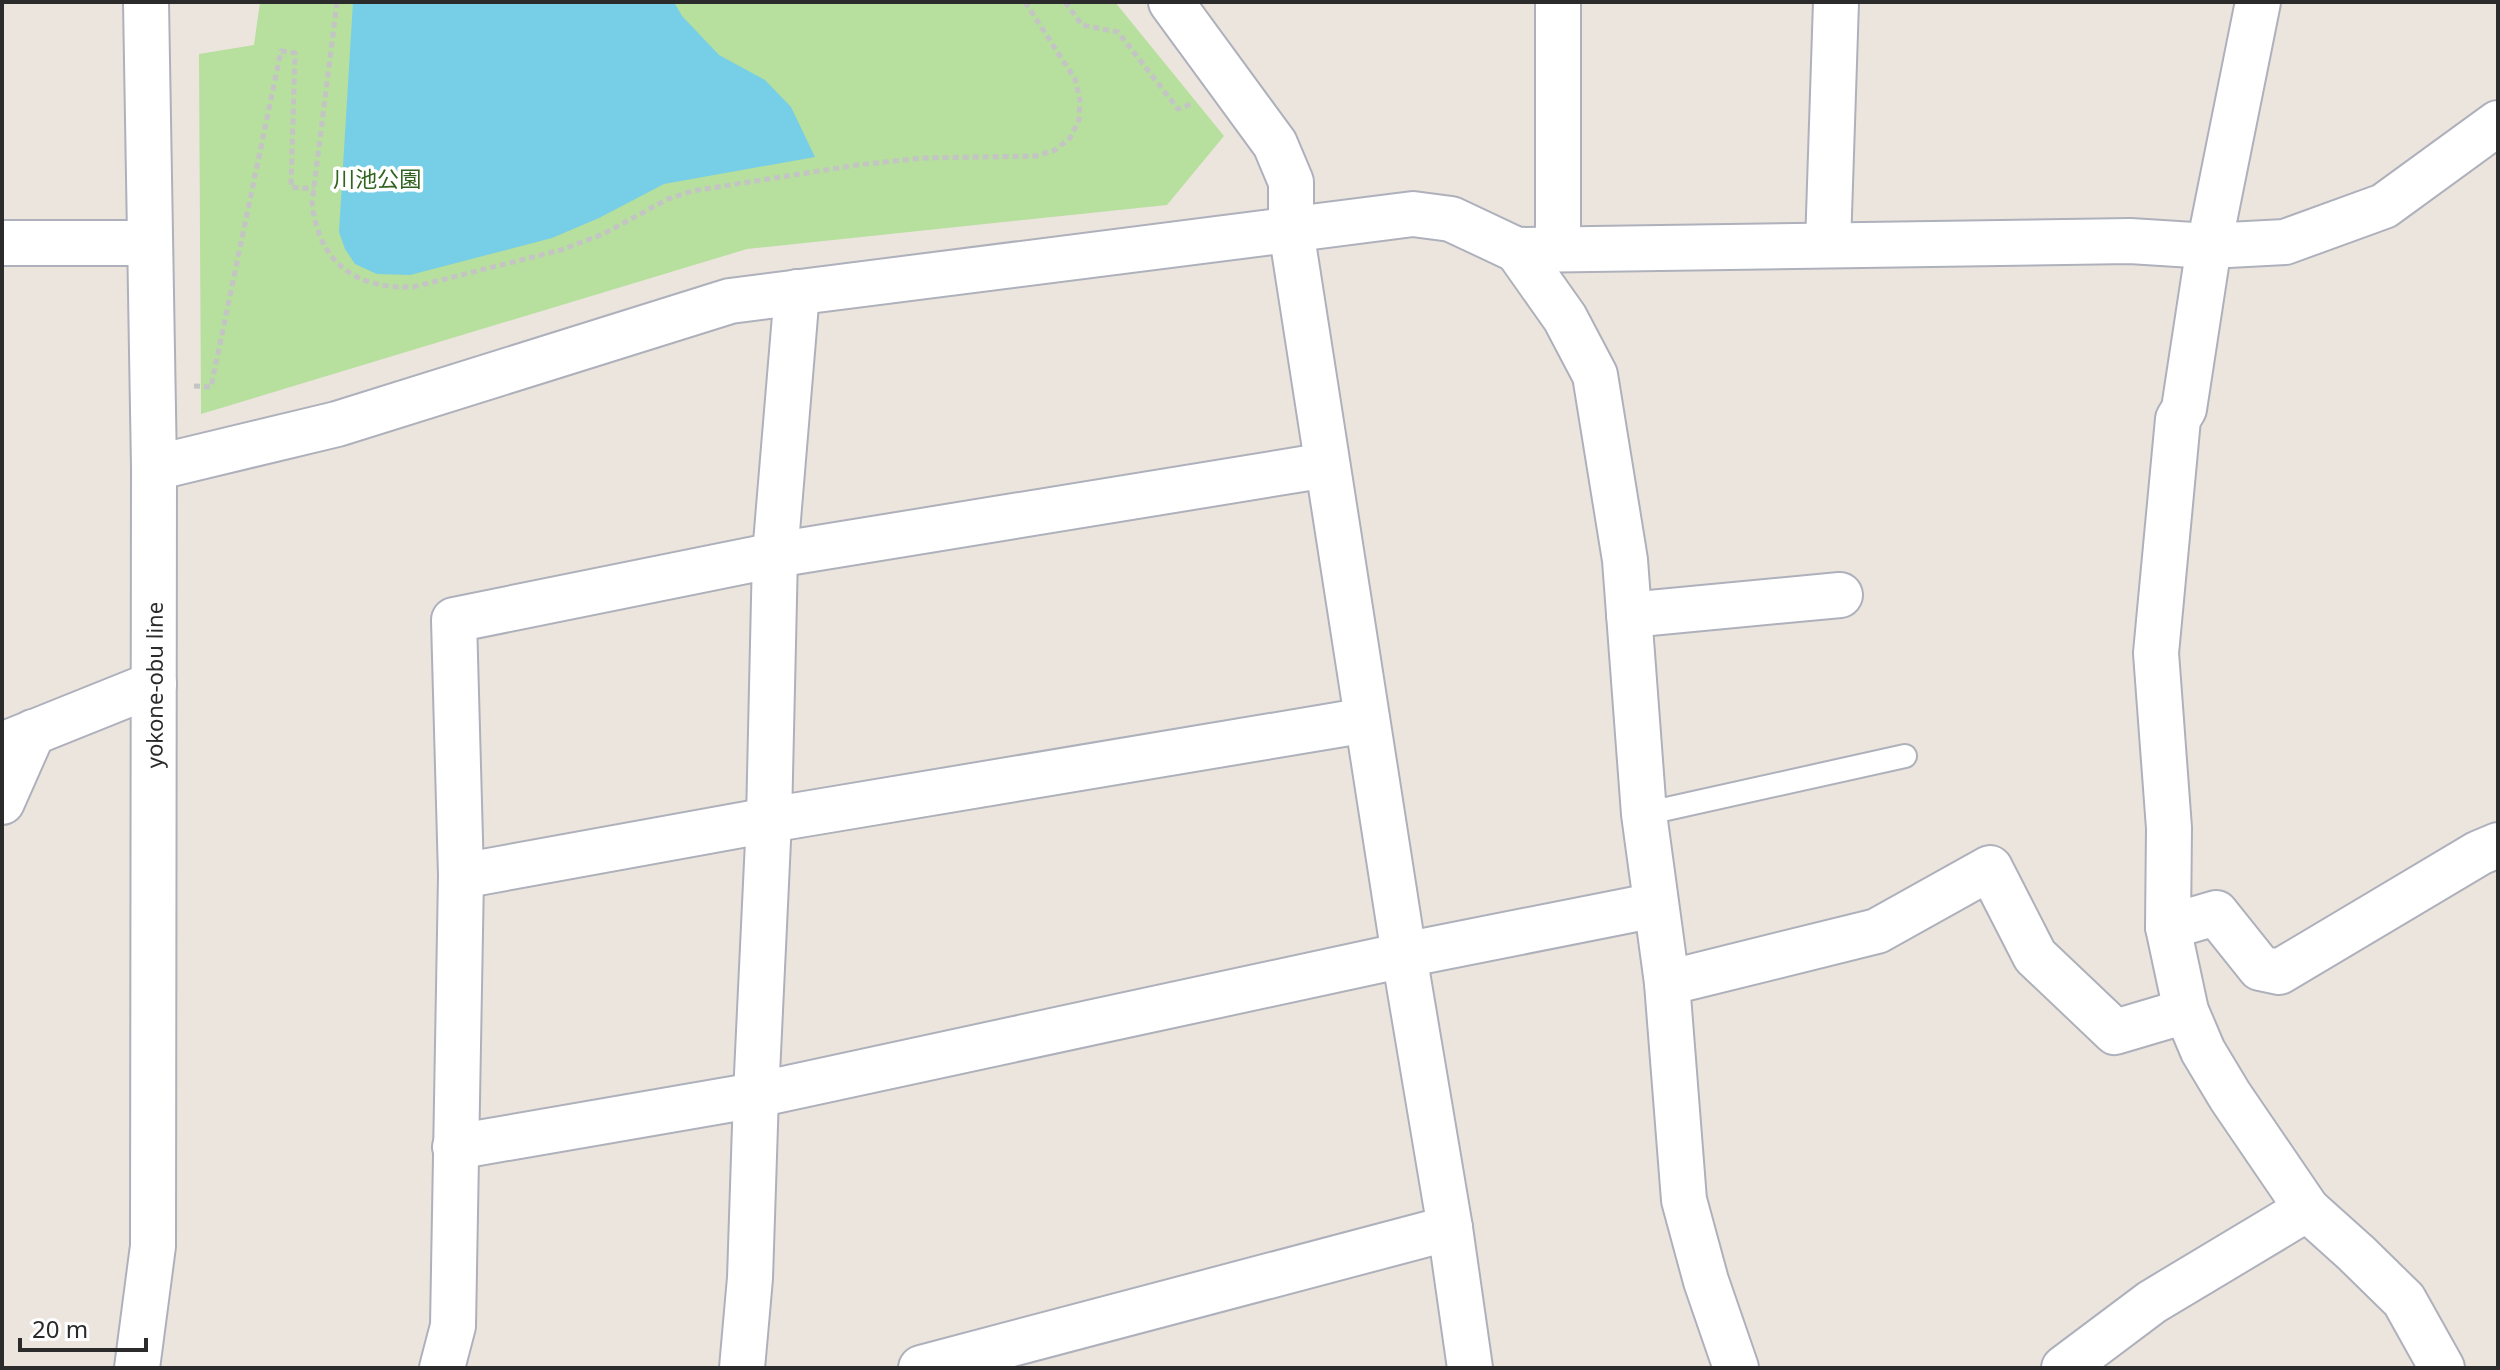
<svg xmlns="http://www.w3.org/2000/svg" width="2500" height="1370" font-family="'Noto Sans','Noto Sans JP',sans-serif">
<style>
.green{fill:#b7df9e}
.water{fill:#77cee7}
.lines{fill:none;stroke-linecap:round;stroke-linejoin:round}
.lane-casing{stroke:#aeb1bb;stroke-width:26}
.street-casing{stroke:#aeb1bb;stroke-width:48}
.secondary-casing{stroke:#aeb1bb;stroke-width:48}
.path{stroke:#c4c4c4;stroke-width:5;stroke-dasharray:6 4;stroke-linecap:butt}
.lane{stroke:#fff;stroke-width:22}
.street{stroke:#fff;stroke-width:44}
.secondary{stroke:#fff;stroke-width:44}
.labels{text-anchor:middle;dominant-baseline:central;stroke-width:7;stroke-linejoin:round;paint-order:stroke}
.park-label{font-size:22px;fill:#30641f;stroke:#fff}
.street-label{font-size:22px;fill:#2b2b2b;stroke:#fff}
</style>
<rect width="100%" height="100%" fill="#ece5de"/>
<polygon class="green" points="260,2 1115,2 1224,136 1167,205 747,249 201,414 199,54 254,45"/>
<polygon class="water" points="353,2 674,2 682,16 719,55 765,80 791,107 815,157 664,184 599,218 552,238 410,275 377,274 355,264 345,249 339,232"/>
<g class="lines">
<g class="lane-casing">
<polyline id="lane" points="1644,814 1905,756"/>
</g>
<g class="street-casing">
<g id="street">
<polyline points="1171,2 1275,144 1291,182 1291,230 1404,955 1450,1228 1470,1368"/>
<polyline points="1558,2 1558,249"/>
<polyline points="2258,2 2209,246 2184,409 2178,419 2156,653 2169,828 2168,927 2186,1011 2203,1051 2230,1096 2307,1209 2356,1253 2404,1300 2442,1368"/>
<polyline points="2,243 150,243"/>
<polyline points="1828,245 1836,2"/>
<polyline points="1517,250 1565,318 1595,375 1625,560 1644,814 1667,983 1684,1200 1706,1281 1736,1368"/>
<polyline points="154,468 337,424 730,301 1413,214 1451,219 1517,250 2130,241 2209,246 2285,242 2384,206 2498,123"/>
<polyline points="1629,615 1840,595"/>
<polyline points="2,745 154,684"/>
<polyline points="2,802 33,732"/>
<polyline points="461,876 769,820 1367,720"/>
<polyline points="2168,927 2216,913 2260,968 2279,972 2479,853 2498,845"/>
<polyline points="1667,983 1877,931 1990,868 2035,956 2115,1032 2186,1011"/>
<polyline points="455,1147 756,1095 1404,955 1656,905"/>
<polyline points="442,1368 453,1326 461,876 454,620 775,555 1327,465"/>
<polyline points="742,1368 750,1278 756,1095 769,820 775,555 797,292"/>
<polyline points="921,1368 1450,1228"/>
<polyline points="2064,1368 2152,1302 2307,1209"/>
</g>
</g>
<g class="secondary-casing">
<g id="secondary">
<path id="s1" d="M137,1368L153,1246L154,468L146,2"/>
</g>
</g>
<g class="path">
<path d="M337,2L312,203C319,263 355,289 413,287L561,250L603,234L668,199L692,191L857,165L923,158L1036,156L1055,150L1070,138L1079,120L1080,100L1075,79L1025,2"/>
<polyline points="1065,2 1082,25 1118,32 1178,109 1194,103"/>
<polyline points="194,386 211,387 281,51 295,53 291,187 314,189"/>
</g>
<use href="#lane" class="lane"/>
<use href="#street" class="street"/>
<use href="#secondary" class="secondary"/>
</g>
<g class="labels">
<g class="park-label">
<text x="377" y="178">川池公園</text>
</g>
<g class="street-label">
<text stroke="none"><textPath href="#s1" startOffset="684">yokone-obu line</textPath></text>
</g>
</g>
<rect width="2500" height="1370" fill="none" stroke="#2b2b2b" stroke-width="8"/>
<path d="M20 1338v12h126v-12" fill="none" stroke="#2b2b2b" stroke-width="4"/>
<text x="32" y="1338" font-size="24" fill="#2b2b2b" stroke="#ffffff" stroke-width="6" paint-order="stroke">20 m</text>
</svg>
